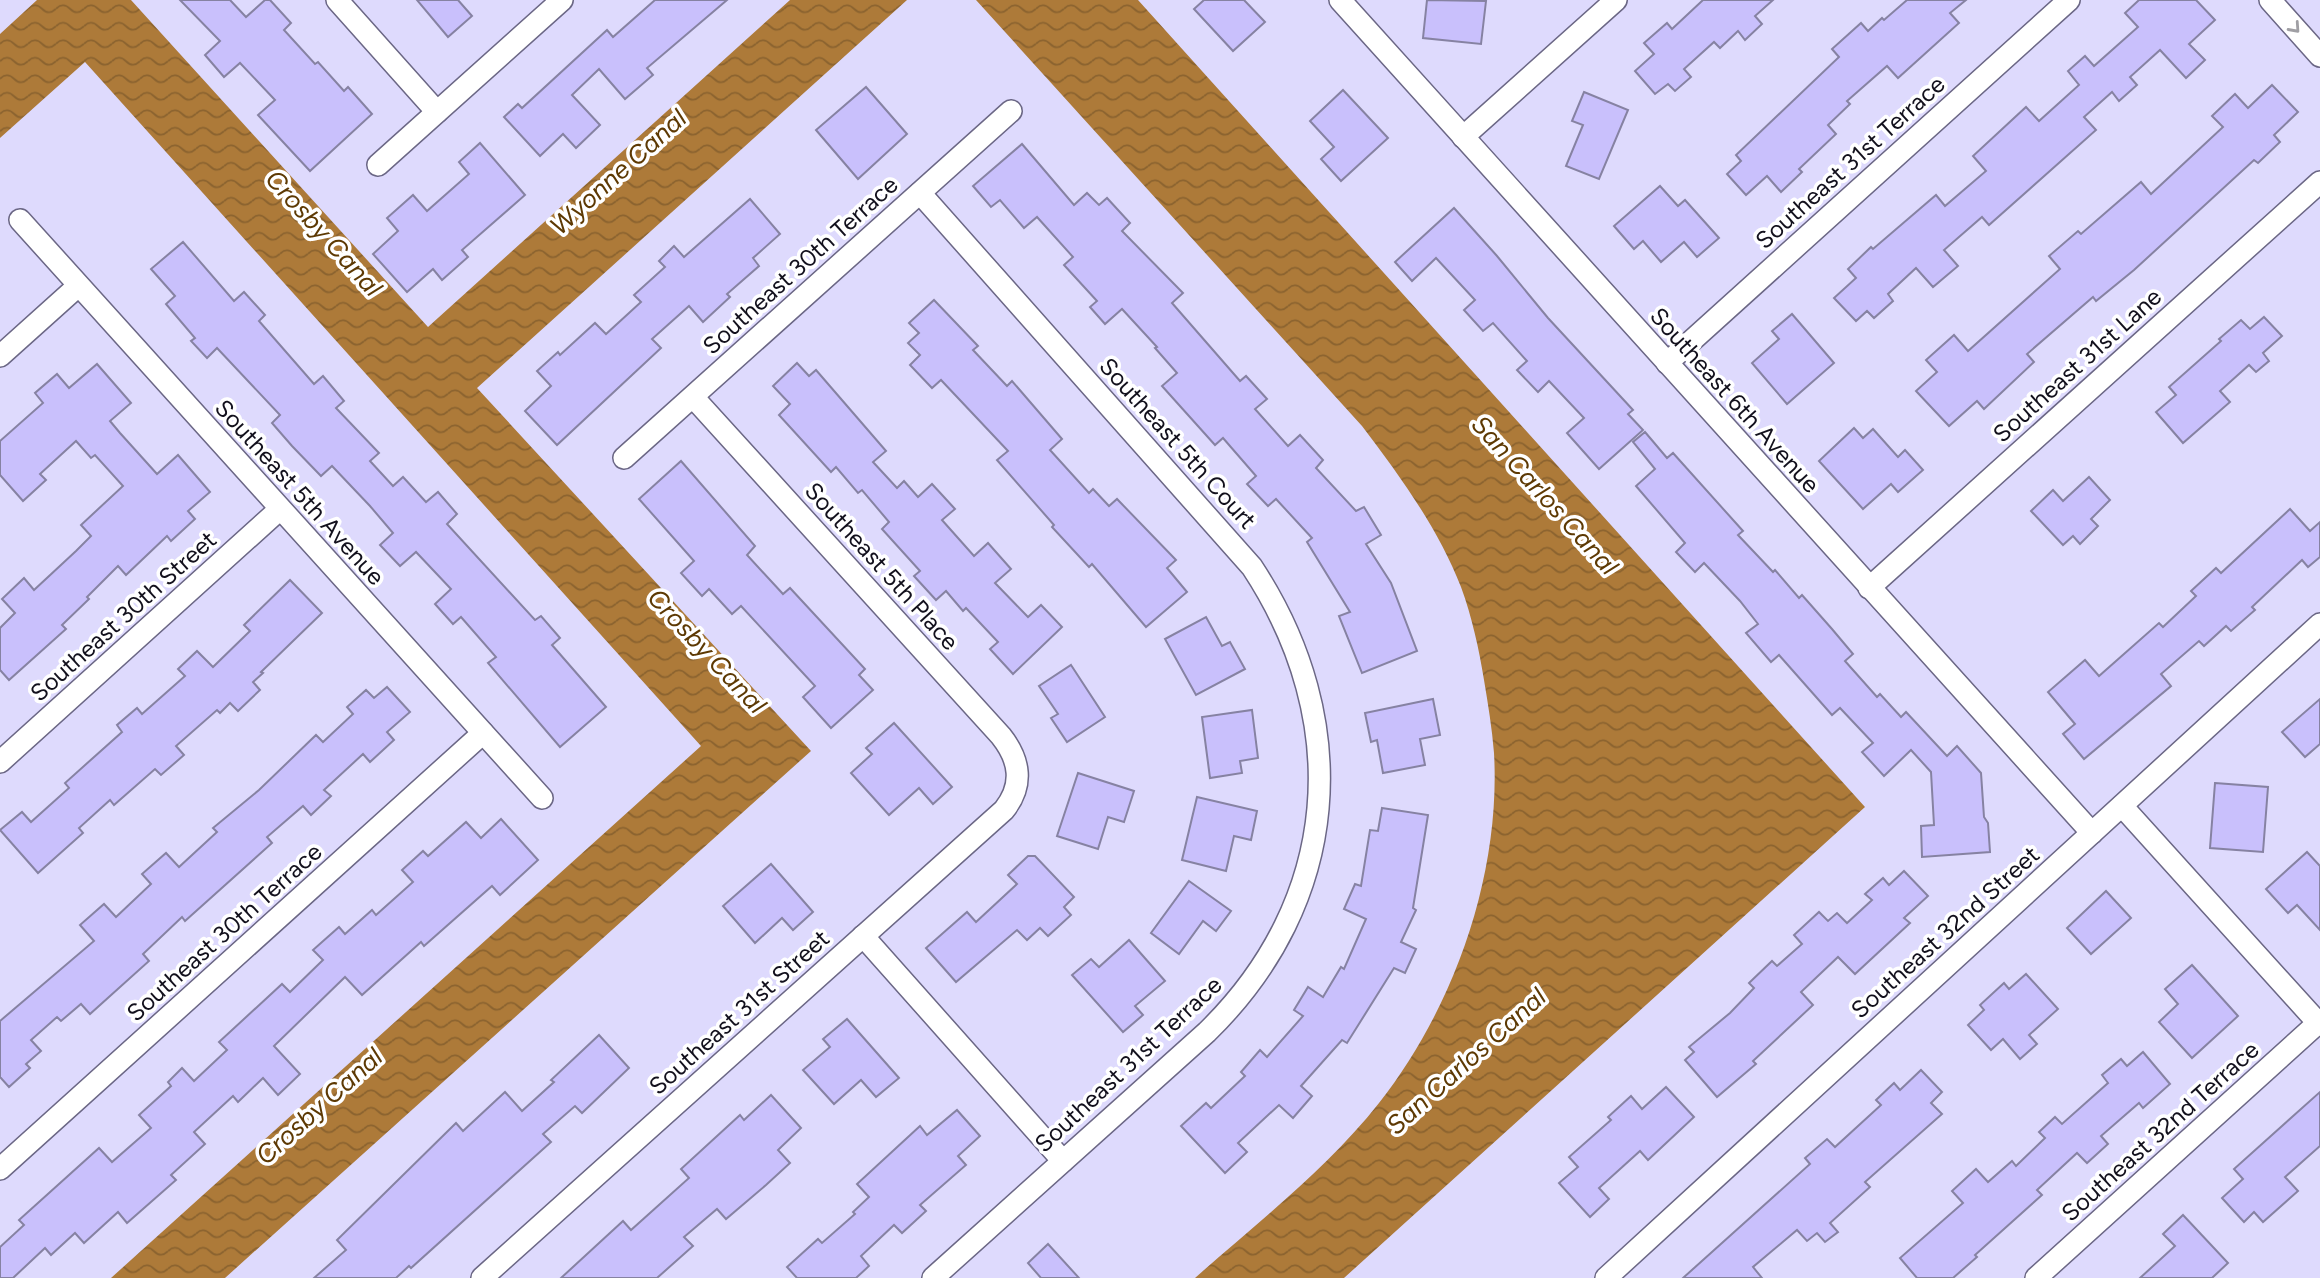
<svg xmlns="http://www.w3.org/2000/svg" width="2320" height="1278" font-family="Figtree,sans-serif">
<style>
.water{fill:url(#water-waves)}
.building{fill:#c9c0fc;stroke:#8682a2;stroke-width:2}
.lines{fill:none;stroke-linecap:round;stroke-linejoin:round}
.street-casing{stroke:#6b6785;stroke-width:24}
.street{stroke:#fff;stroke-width:21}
.oneway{stroke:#a09fa4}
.labels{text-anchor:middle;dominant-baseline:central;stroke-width:7;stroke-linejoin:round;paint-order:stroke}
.street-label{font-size:24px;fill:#12101c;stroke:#fff}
.water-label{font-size:26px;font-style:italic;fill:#5d3903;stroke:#fff}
</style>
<defs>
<pattern id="water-waves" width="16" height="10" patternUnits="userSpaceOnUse" patternTransform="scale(1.75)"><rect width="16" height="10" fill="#ad7a39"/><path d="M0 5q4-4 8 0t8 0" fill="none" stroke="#8b632f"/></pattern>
</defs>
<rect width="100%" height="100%" fill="#dedafd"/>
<g class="water">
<polygon points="37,0 131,0 428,327 790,0 907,0 477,388 811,751 225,1278 111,1278 701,746 85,62 0,138 0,34"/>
<path d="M976,0H1138L1865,807L1344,1278H1195C1258,1222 1327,1169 1379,1103C1454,1008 1501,875 1494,753C1492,728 1488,704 1484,680C1479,649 1472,617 1461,587C1438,528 1400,476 1362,426Z"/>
</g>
<g class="building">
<polygon points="180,0 230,0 246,17 265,0 270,0 291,23 284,30 315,64 318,62 344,91 348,87 372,114 310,171 258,115 275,100 240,63 224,77 205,55 220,41"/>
<polygon points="417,0 458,0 472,16 448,37"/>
<polygon points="655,0 727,0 647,68 653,75 625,99 599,69 572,95 600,125 576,148 563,134 540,156 504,117 518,104 522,108 607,30 613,37"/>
<polygon points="1204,0 1244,0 1265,22 1233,51 1194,9"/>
<polygon points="1427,0 1486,1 1481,44 1423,38"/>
<polygon points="1703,0 1773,0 1755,16 1762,24 1745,40 1738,31 1720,48 1714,42 1684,69 1691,77 1675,91 1668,84 1655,94 1635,71 1654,54 1644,43 1667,23 1672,29"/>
<polygon points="1907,0 1966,0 1950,13 1959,23 1898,78 1887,66 1847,101 1850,104 1828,125 1836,134 1799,169 1802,172 1781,192 1767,176 1746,195 1727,174 1741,161 1736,155 1839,57 1832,49 1861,23 1868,31 1882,18 1884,20"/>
<polygon points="2139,0 2196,0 2215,20 2189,44 2205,60 2186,78 2160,50 2130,77 2137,85 2119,101 2112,92 2084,117 2096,130 1989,225 1982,217 1944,250 1958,266 1933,287 1916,268 1888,294 1893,301 1874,318 1867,311 1856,321 1834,298 1856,278 1848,269 1871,247 1873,249 1936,195 1945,206 1986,171 1973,156 2026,107 2039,121 2079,85 2068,71 2085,56 2094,66 2138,27 2125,13"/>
<polygon points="2272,85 2298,112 2274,135 2280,142 2258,163 2254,160 2134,270 2096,301 2093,297 2027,354 2034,362 1984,409 1977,401 1949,426 1916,391 1937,372 1926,360 1954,335 1968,351 2060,269 2049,256 2078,231 2081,234 2141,182 2151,194 2223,127 2212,116 2235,94 2248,108"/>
<polygon points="866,87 907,134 858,179 816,130"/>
<polygon points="1343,90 1388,138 1341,181 1321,159 1334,147 1310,121"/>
<polygon points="1584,92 1628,110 1599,179 1566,166 1583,125 1572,121"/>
<polygon points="480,143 525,195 462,250 468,257 442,280 433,269 407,292 373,254 398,231 387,218 413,195 427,211 469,174 459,162"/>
<polygon points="1022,144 1074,205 1087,193 1099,205 1107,198 1130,223 1122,231 1183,293 1172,303 1240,381 1246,376 1267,399 1255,409 1288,446 1300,435 1323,460 1316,468 1356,511 1364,507 1381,535 1366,544 1391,583 1417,651 1362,673 1339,616 1350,612 1307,542 1312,538 1276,499 1268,506 1247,484 1256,476 1223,438 1215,445 1162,386 1177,373 1155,348 1157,347 1122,309 1105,324 1090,307 1097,301 1064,265 1073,257 1037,217 1024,228 1000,200 991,207 973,186"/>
<polygon points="1660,186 1678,206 1685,200 1719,238 1697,257 1684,242 1661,262 1643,241 1634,249 1614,226"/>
<polygon points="750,199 780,234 753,258 759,266 727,294 730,297 703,322 689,306 652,339 661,348 557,445 525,411 551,386 537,371 558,352 560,355 595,323 606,334 641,302 634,295 665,267 659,261 674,246 684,257"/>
<polygon points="1454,208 1497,256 1548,318 1633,410 1628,414 1643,430 1599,469 1567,433 1584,418 1549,381 1538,392 1517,370 1527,361 1493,323 1483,331 1464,310 1475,300 1436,258 1412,281 1395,262"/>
<polygon points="183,242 234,301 244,292 265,315 259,321 314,384 323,376 344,401 336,408 379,453 370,461 393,486 403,477 426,502 438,492 457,514 447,524 535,620 541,616 560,638 552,645 606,707 560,747 488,663 496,657 461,617 453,624 435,604 451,589 416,552 400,566 380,545 393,533 370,506 332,466 321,476 292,446 272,423 280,415 217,348 207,358 191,341 195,338 166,304 175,296 151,269"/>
<polygon points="934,300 978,346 973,350 1007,386 1012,381 1062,439 1050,450 1089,493 1093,489 1109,506 1117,499 1176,560 1167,568 1187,592 1146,627 1092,564 1089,567 1052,527 1054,525 997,460 1008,451 941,380 932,388 910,365 920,355 908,343 919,333 909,323"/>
<polygon points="1792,314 1834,363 1787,404 1752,363 1779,339 1772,331"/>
<polygon points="2264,317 2282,336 2263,353 2269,361 2256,372 2249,365 2220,391 2230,402 2183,443 2156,412 2176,395 2169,387 2221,341 2219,339 2241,320 2250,329"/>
<polygon points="797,363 809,376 816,370 886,451 873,462 897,488 904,481 918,497 932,484 955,509 942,520 974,556 988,543 1011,569 995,583 1028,617 1041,605 1062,627 1013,674 990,649 998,642 966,608 963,611 946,591 936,600 914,576 920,571 882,529 889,522 862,490 858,493 836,467 831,472 779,415 790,404 773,386"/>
<polygon points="97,364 131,403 110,421 120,433 157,474 178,455 210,492 188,511 195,519 171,541 167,536 126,575 118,566 87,597 89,599 62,625 66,629 9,680 0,670 0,628 15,613 2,599 24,578 34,590 76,551 91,536 81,525 123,486 95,455 91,458 76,441 40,474 46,480 23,501 0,475 0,441 43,403 35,393 57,374 69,388"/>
<polygon points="1854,428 1863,438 1873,429 1898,457 1905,450 1923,470 1898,492 1891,484 1863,509 1819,461"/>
<polygon points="1645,432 1667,458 1673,453 1743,531 1738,535 1773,572 1775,570 1799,598 1802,595 1832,629 1853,654 1845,661 1877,697 1880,694 1901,717 1906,712 1947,756 1957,746 1981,773 1984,817 1988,823 1990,852 1922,857 1921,826 1934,825 1931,772 1911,750 1884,776 1862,752 1873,743 1840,708 1832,715 1779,655 1771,662 1746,633 1758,624 1740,601 1704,563 1695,572 1676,552 1685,543 1636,486 1655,469 1633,442"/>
<polygon points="681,461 755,546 747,555 783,594 790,588 865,669 859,675 873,690 831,728 803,697 815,686 741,606 732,614 709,589 702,596 681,573 694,561 639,499"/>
<polygon points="2089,477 2110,500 2091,519 2098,526 2080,544 2073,536 2063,545 2031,511 2053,490 2063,501"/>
<polygon points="2290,509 2310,531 2320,522 2320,557 2308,567 2302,560 2252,607 2255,610 2231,631 2226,626 2204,646 2199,641 2161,674 2171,686 2084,759 2063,734 2075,724 2048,692 2085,660 2099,676 2159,623 2163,627 2196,596 2191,591 2216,568 2221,573"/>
<polygon points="290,580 322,613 261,672 263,673 253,682 260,690 238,711 230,703 220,713 217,710 176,746 184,755 161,775 155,769 114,805 110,800 79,828 83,833 38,873 0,830 22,812 31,822 69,788 65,783 122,732 117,725 137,708 142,714 185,676 178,669 197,651 213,667 250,631 244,625"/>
<polygon points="1206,617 1222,646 1230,642 1245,669 1196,695 1165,639"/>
<polygon points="1071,665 1105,717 1067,742 1051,718 1058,714 1039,686"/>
<polygon points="387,687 410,712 387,732 394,740 370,762 363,754 324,790 331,796 311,815 303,806 267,837 272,843 185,921 182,917 143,954 149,961 90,1014 81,1004 61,1021 57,1017 31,1040 41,1051 26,1064 30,1068 9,1087 0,1077 0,1021 94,941 80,925 104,904 116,917 151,884 142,874 166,853 179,867 217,832 213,828 259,790 316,735 323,742 353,714 347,707 366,690 374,698"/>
<polygon points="1433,699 1440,735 1420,739 1425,765 1383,773 1377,740 1371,742 1365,713"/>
<polygon points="2320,699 2320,744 2305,757 2282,732"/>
<polygon points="1252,710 1258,758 1240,761 1242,773 1210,778 1202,717"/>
<polygon points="894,723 952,787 933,804 919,788 889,815 851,773 872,754 866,748"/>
<polygon points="1078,773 1134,791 1124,822 1108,817 1098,849 1057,836"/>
<polygon points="2215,783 2268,787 2263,852 2210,848"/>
<polygon points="1197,797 1257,811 1251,840 1234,836 1226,871 1182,860"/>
<polygon points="1382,808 1428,815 1413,908 1416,910 1401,942 1416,949 1405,973 1394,968 1347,1043 1342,1040 1301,1086 1312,1096 1293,1118 1279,1105 1238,1143 1247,1152 1225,1173 1181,1126 1206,1103 1211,1108 1245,1076 1241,1072 1260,1050 1267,1057 1303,1016 1294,1010 1308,987 1323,997 1341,967 1344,969 1366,919 1344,909 1355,884 1361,886 1370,830 1378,831"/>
<polygon points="501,819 538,860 500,895 492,886 424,946 421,942 362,995 345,977 274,1046 300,1074 278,1095 263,1078 238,1102 233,1096 194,1132 205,1144 171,1175 176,1180 127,1223 118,1212 84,1243 75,1233 51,1255 45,1248 13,1278 0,1278 0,1247 24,1225 19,1220 99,1148 112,1162 151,1128 139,1115 171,1086 168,1082 182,1068 194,1081 227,1050 219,1042 282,984 290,992 323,960 313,950 339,927 345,934 372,910 376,915 413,882 402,870 423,851 428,856 466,822 481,838"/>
<polygon points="2307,852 2320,866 2320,930 2297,905 2288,913 2266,889"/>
<polygon points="1028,856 1035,856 1074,897 1064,907 1071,915 1048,936 1040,928 1027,940 1017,930 956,982 926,948 967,912 976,922 1017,884 1008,875"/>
<polygon points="771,864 813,912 793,930 782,918 755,943 723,906"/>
<polygon points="1904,871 1928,896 1904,918 1910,923 1855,974 1838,957 1801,992 1813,1005 1753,1061 1756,1064 1717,1097 1685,1060 1694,1052 1689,1047 1730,1013 1754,988 1749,983 1772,961 1777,966 1802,944 1794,935 1819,912 1828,921 1837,913 1847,923 1872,900 1865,894 1883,878 1889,885"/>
<polygon points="1189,881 1231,911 1216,931 1203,921 1179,954 1151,933"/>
<polygon points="2106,891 2131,918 2091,954 2067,928"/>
<polygon points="1129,940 1165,981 1135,1006 1143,1015 1123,1032 1072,975 1091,959 1099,967"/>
<polygon points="2192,965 2238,1016 2192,1058 2159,1022 2178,1004 2165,989"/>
<polygon points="2026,974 2058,1009 2029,1035 2037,1044 2020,1059 2003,1039 1991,1050 1968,1025 1984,1010 1980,1005 2004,983 2009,989"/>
<polygon points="847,1019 899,1078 876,1097 861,1080 834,1104 803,1070 830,1047 823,1039"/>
<polygon points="599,1035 629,1068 582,1113 575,1106 543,1134 551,1142 411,1268 409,1266 396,1278 314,1278 346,1250 337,1240 456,1123 463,1131 505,1092 522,1111 554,1082 551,1080"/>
<polygon points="2143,1052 2170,1084 2143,1108 2139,1103 2101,1136 2108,1144 2087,1163 2077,1153 2037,1190 2042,1195 1975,1255 1977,1257 1953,1278 1917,1278 1900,1258 1963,1203 1952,1191 1976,1169 1988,1182 2012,1161 2016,1166 2045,1138 2039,1132 2055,1117 2062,1124 2108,1083 2102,1075 2121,1059 2127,1066"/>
<polygon points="1921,1070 1942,1092 1931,1103 1942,1114 1865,1182 1870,1187 1830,1223 1838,1232 1825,1242 1817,1233 1807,1241 1797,1230 1753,1267 1762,1278 1683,1278 1810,1164 1805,1158 1827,1139 1835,1147 1881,1105 1876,1100 1894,1083 1900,1090"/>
<polygon points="1666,1087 1694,1117 1648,1160 1640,1151 1599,1188 1609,1199 1590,1217 1559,1183 1578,1167 1569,1157 1611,1120 1608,1117 1631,1096 1642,1109"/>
<polygon points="2320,1092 2320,1146 2285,1177 2298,1191 2263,1222 2254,1212 2244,1222 2222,1198 2243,1179 2234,1169"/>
<polygon points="771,1095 801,1128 778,1150 790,1163 766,1185 726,1219 717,1209 684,1237 693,1246 657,1278 561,1278 623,1221 631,1230 689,1178 681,1169 740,1115 744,1120"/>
<polygon points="957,1110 980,1136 958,1156 966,1165 920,1205 926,1211 902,1233 894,1225 861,1256 869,1266 856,1278 797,1278 787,1267 818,1239 822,1243 855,1214 853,1212 869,1197 857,1184 920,1126 927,1135"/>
<polygon points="2183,1215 2228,1263 2212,1278 2140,1278 2175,1246 2163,1234"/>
<polygon points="1048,1244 1079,1278 1041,1278 1028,1263"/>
</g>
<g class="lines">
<g class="street-casing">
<g id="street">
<polyline points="337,0 437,112"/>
<polyline points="1340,0 2092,833"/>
<polyline points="2270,0 2320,56"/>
<polyline points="1463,137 1616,0"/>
<polyline points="378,165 562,0"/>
<path d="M920,193L1252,567C1354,722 1341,901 1207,1032L933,1278"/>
<polyline points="20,220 542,798"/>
<polyline points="0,356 78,286"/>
<polyline points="1667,363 2069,0"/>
<polyline points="624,458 1011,111"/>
<polyline points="1869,588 2320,182"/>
<polyline points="0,762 280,509"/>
<polyline points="2122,806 2320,1025"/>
<polyline points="863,936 1063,1161"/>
<polyline points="0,1169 483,733"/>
<path d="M482,1278L1004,810C1024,785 1020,760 1001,736L693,397"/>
<polyline points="1606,1278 2320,624"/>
<polyline points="2036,1278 2318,1023"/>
</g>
</g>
<use href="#street" class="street"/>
</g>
<defs><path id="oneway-chevron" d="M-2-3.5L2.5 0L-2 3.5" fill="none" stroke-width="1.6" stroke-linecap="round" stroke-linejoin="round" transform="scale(1.75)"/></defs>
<use class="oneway" href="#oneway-chevron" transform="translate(2295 28) rotate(48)"/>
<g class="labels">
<g class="street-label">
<text transform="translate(1850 162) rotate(-42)">Southeast 31st Terrace</text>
<text transform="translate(800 265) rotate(-42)">Southeast 30th Terrace</text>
<text transform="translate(2077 365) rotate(-42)">Southeast 31st Lane</text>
<text transform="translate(1735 400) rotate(48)">Southeast 6th Avenue</text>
<text transform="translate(1178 443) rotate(48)">Southeast 5th Court</text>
<text transform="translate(300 492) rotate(48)">Southeast 5th Avenue</text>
<text transform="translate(882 566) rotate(48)">Southeast 5th Place</text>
<text transform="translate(123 616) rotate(-42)">Southeast 30th Street</text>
<text transform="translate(224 932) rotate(-42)">Southeast 30th Terrace</text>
<text transform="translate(1945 932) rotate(-42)">Southeast 32nd Street</text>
<text transform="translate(739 1012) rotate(-42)">Southeast 31st Street</text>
<text transform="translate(1128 1064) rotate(-43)">Southeast 31st Terrace</text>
<text transform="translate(2160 1131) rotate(-42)">Southeast 32nd Terrace</text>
</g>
<g class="water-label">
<text transform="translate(618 172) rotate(-42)">Wyonne Canal</text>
<text transform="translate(324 233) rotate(48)">Crosby Canal</text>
<text transform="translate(1545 495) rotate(48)">San Carlos Canal</text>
<text transform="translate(707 651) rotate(47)">Crosby Canal</text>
<text transform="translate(1466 1061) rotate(-42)">San Carlos Canal</text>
<text transform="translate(319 1106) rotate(-42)">Crosby Canal</text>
</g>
</g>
</svg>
